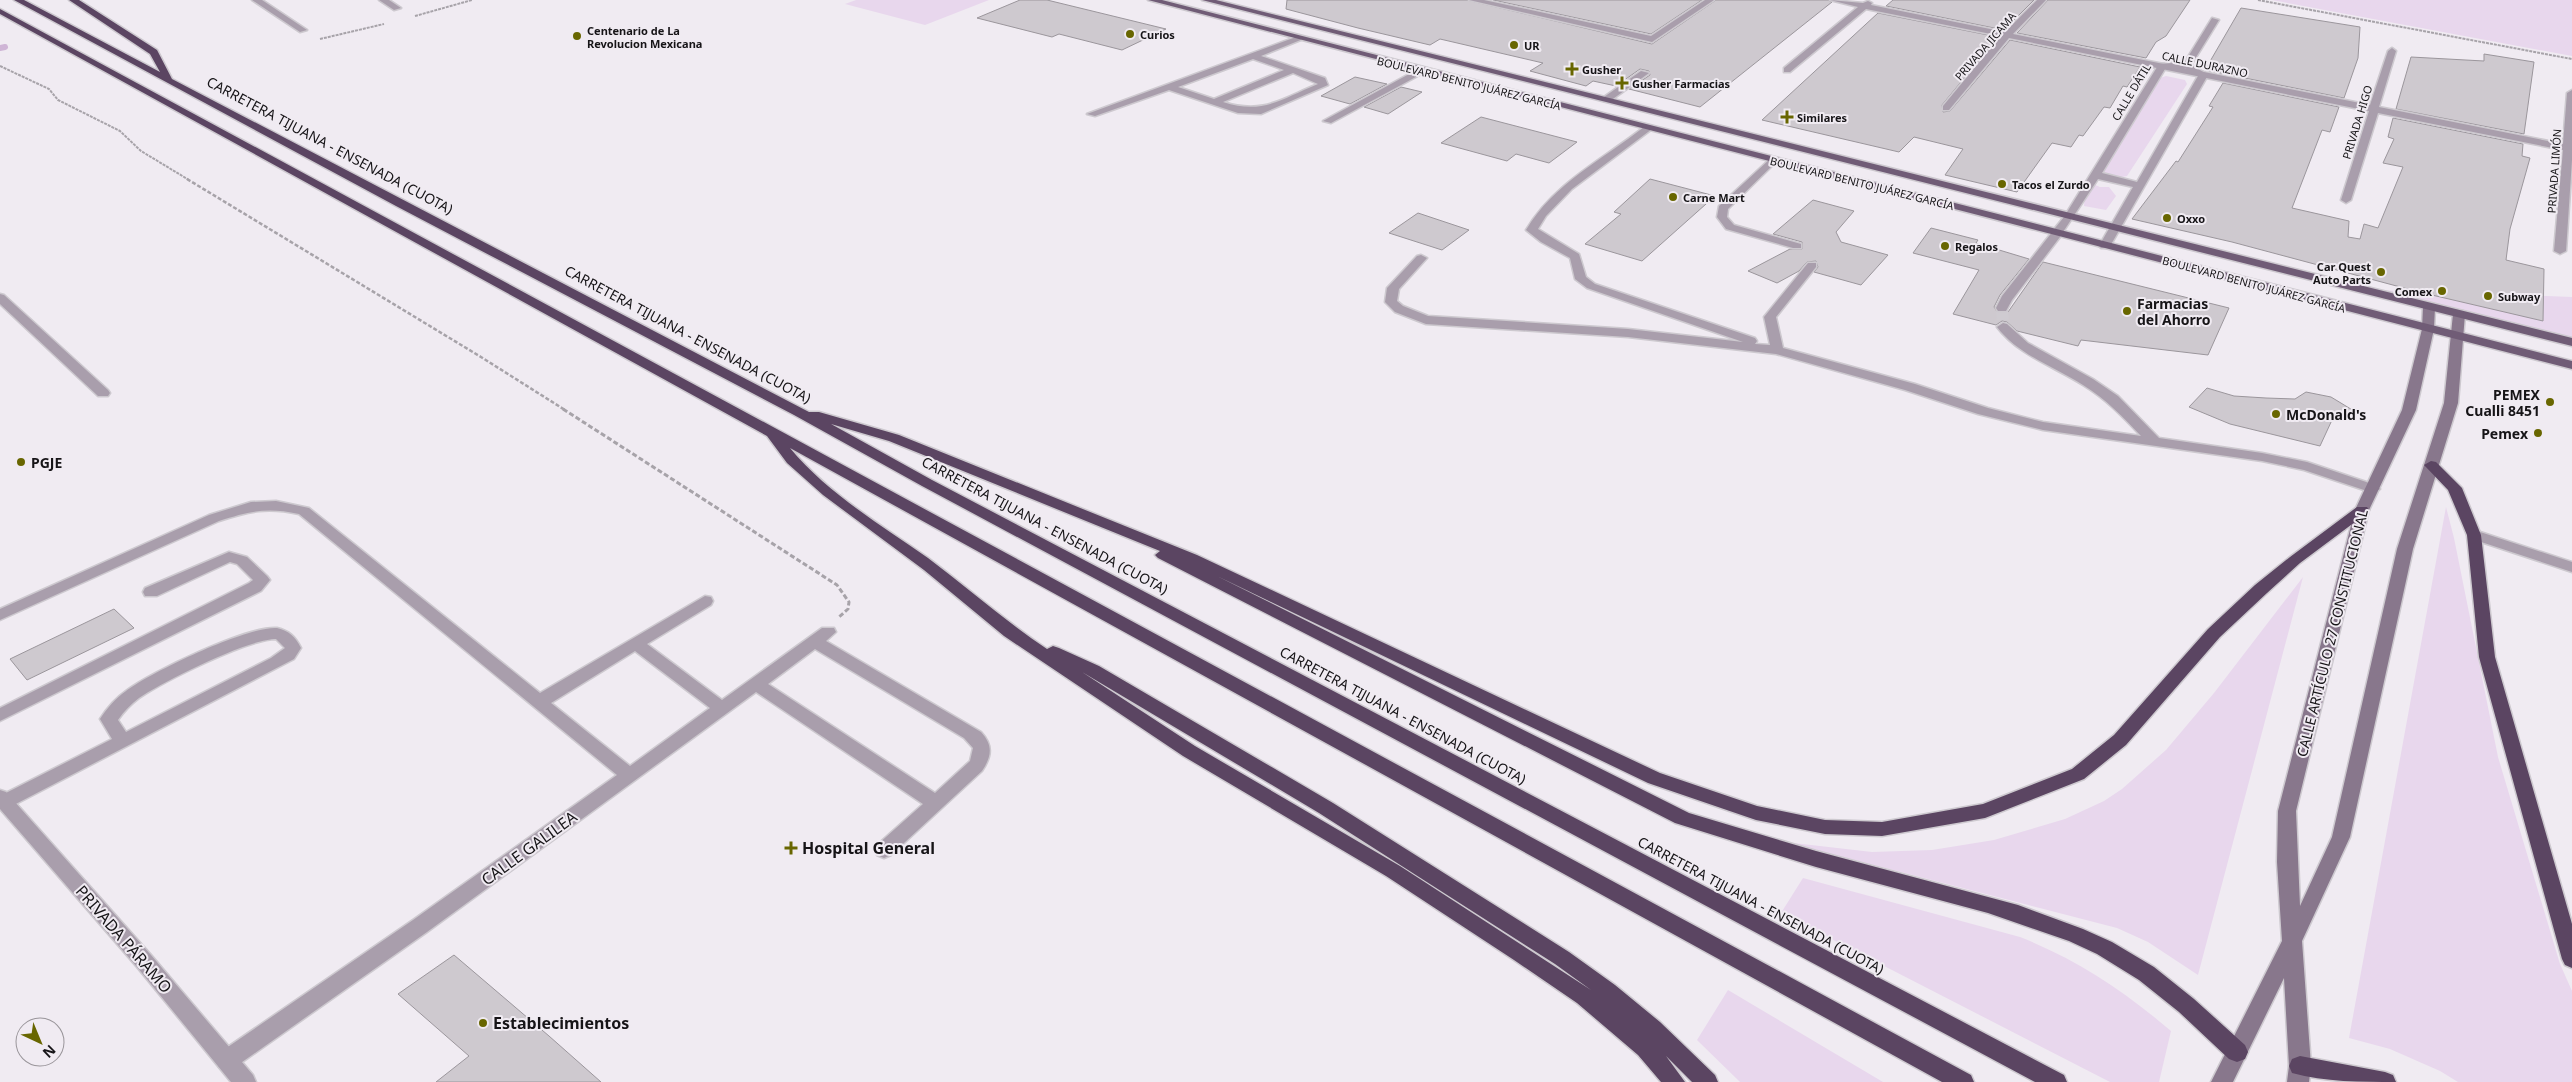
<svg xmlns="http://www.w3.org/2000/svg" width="2572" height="1082" font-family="'Noto Sans',sans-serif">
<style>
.green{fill:#e8d7ed}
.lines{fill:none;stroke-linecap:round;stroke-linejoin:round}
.stream{stroke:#cfb5d6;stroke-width:6}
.building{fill:#cec9cf;stroke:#9b969c}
.minor-tunnel{stroke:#cfcbd1;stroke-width:12;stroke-dasharray:12 5.5;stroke-linecap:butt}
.service-casing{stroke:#cdc9cf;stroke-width:3}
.minor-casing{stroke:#cdc9cf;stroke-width:3}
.tertiary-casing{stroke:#cdc9cf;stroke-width:3}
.secondary-casing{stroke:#cdc9cf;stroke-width:3}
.primary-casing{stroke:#cdc9cf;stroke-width:3}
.motorway-casing{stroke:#cdc9cf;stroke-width:3}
.path-far2{stroke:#a7a3a9;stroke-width:2;stroke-dasharray:3 1;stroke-linecap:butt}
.path-far1{stroke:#a7a3a9;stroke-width:2.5;stroke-dasharray:4 2;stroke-linecap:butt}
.path{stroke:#a7a3a9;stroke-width:3;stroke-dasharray:5 2.5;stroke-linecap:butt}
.service{fill:#a99eac;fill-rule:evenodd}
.minor{fill:#a99eac;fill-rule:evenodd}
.tertiary{fill:#a99eac;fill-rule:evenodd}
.secondary{fill:#88778c;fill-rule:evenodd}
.primary{fill:#705c76;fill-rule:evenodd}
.motorway{fill:#5b4562;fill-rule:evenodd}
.poi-dot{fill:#686600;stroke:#f0ebf2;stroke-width:2}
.labels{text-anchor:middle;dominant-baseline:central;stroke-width:4;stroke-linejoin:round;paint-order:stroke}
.far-poi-label{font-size:11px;font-weight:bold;fill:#161417;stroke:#f0ebf2;text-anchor:start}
.far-street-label{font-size:11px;fill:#161417;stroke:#f0ebf2}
.street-label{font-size:14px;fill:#161417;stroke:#f0ebf2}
.poi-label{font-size:14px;font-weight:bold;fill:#161417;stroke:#f0ebf2;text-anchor:start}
.near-street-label{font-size:16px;fill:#161417;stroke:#f0ebf2}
.near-poi-label{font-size:16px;font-weight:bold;fill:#161417;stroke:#f0ebf2;text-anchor:start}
</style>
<rect width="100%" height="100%" fill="#f0ebf2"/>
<g class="green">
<polygon points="856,0 989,0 925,25 845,4"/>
<polygon points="2272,0 2572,0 2572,56 2298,5"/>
<polygon points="2166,76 2185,80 2187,84 2127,176 2117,178 2098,171 2160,78"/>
<polygon points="2093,184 2100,187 2109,187 2116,196 2106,210 2084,206 2085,191"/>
<polygon points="2350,289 2572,297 2572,341"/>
<polygon points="2446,507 2454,538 2498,757 2560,964 2572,991 2572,1082 2458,1082 2440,1071 2390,1049 2349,1038"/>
<polygon points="2303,577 2198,975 2148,942 2117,928 1785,842 1872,852 1932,850 1994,840 2065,819 2104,801 2122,789 2166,750 2214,693"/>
<path d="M1803,878L2020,937C2078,960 2124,991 2171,1031L2159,1082H2110L1781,913Z"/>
<polygon points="1728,990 1883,1082 1740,1082 1697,1040"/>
</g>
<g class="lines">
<polyline class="stream" points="0,48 5,47"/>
</g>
<g class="building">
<polygon points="1020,0 1047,0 1166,29 1122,50 1059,34 1052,37 977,18"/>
<polygon points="1287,0 1467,0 1652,44 1716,0 1828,0 1832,2 1700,107 1629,89 1650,75 1649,71 1640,69 1616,86 1593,81 1586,86 1530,71 1543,63 1440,39 1430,45 1358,28 1286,9"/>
<polygon points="1493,0 1702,0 1651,34"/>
<polygon points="1893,0 2034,0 2004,30 1886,6"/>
<polygon points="2048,0 2190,0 2166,36 2156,42 2146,58 2017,33"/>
<polygon points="2241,8 2360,27 2358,58 2344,98 2205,70"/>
<polygon points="1878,13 1998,37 1942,105 1943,112 1950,111 2010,40 2140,67 2127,87 2123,86 2110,108 2104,107 2083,136 2079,135 2071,147 2052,143 2017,192 1945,175 1963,149 1914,137 1899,152 1762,120"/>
<polygon points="2484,54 2534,62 2524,134 2396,109 2411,57 2484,61"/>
<polygon points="1355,77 1387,84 1350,104 1321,96"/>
<polygon points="2223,83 2339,107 2330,132 2322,130 2292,208 2349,221 2348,237 2360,239 2364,224 2378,228 2403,167 2383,163 2394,139 2388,137 2393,118 2523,144 2522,156 2530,158 2510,229 2506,260 2544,269 2543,321 2419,292 2232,242 2132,219 2176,161 2178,162 2213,107 2209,106"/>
<polygon points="1401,87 1422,92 1388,114 1364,107"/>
<polygon points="1481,117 1577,142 1549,163 1516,154 1507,161 1441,143"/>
<polygon points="1650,179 1715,196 1642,261 1585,244 1621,214 1614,212"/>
<polygon points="1813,200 1854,211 1836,232 1841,242 1888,255 1861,285 1814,272 1818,267 1816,261 1807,262 1799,271 1777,283 1748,271 1790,249 1802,249 1802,242 1773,234"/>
<polygon points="1418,213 1469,230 1442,250 1389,233"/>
<polygon points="1931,228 1978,240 1976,243 2029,259 2000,295 1994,307 1998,313 2008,312 2043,262 2229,308 2208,355 2081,340 2078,346 2017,331 2007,322 2002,321 1996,325 1953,314 1979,270 1913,253"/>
<polygon points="2207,388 2234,396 2266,398 2295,399 2306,392 2331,397 2359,414 2332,420 2320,446 2230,424 2189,407"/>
<polygon points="114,609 134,628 27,680 10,659"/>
<polygon points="454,955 549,1036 601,1082 436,1082 469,1056 398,994"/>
</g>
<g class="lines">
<polyline class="minor-tunnel" points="2002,308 2003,327"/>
<g class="service-casing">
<g id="service">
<path d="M1296,37L1303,39L1261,56L1325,78L1328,85L1261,114L1238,113L1169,90L1095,116L1087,114ZM1253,59L1284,70L1214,99L1178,87ZM1293,73L1318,84C1281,99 1263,115 1223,102Z"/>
<polygon points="1422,67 1427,70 1425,72 1331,123 1323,121"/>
<polygon points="1641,71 1649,73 1610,101 1604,101 1604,97"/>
<path d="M276,501L309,508L540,693L705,596L711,597L713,601L711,605L647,644L722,700L822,628H834L836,632L826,641L981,732C993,745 992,756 982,771L891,855L884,858L877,855L875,850L877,845L923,804L756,692L427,932L235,1067L227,1070L219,1067L216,1060L219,1053L413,920L617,775L299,514C267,507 250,511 219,521L0,620V609L209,515L251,502ZM815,649L964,738L973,748L970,761L935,793L768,684ZM635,651L710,708L630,766L551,703Z"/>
<polygon points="229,552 247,557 267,576 270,580 261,591 0,721 0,708 249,583 253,580 237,564 230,562 157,596 145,596 143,592 145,588"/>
<path d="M277,628C289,631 295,636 301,648L294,659L10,807L0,808V796L112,739L100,719C107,708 116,698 126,691C151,672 247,626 277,628ZM276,639L285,648L271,658L126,732L118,720C124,711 131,704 139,698C164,681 248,639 276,639Z"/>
</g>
</g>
<g class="minor-casing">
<g id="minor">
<polygon points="252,0 262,0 307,30 300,32"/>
<polygon points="379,0 389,0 401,8 394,10"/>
<polygon points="1469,0 1484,0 1651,36 1705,0 1714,0 1652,42"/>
<polygon points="1830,0 1863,3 1868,1 1872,3 1871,5 2005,32 2037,0 2046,0 2013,34 2370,105 2388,51 2392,48 2396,51 2379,107 2563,144 2567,93 2572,90 2572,160 2566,251 2560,254 2554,251 2563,150 2378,113 2351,200 2346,203 2341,200 2369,111 2009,38 1949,110 1943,110 1943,106 2001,36 1866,9 1790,72 1784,72 1784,68 1858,7"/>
<polygon points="2212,18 2219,20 2190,67 2184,67 2183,65"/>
<path d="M1644,127L1652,129L1572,189L1546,216L1538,229L1579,254L1586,277L1595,284L1755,338L1757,341L1755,344L1770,345L1764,317L1808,263H1816V267L1776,317L1783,348L1915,384L1988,408L2043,422L2141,436C2123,417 2106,399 2083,385C2055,367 2018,355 1997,327L2003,323L2007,324L2028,343L2093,379L2118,396L2159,438L2262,453L2307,462L2378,486L2380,489L2373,493L2304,470L2262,461L2043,430L1978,414L1905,390L1776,354L1628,337L1426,324L1395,312L1385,302L1387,288L1417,256L1421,255L1427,258L1399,289L1397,301L1403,306L1428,316L1628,329L1743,342L1587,288L1575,279L1570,258L1541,242L1526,230C1554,183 1602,160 1644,127Z"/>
<polygon points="1771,158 1776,161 1775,163 1728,209 1727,217 1734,225 1801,244 1801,248 1793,248 1726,229 1717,217 1719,206"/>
<polygon points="2057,230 2063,233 2012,300 2006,311 1998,311 1996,308 2002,296 2053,231"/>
<polygon points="0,294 4,295 108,390 110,393 108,396 98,396 0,304"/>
<polygon points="2474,530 2572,562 2572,572 2469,538 2467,535 2469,532"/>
<polygon points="0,790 6,792 151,955 253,1075 256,1082 231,1082 137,967 0,809"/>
</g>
</g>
<g class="tertiary-casing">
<path id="tertiary" d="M2187,62L2208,75L2109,248H2101L2099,246L2133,187L2098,179L2061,235H2053L2051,233L2064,217L2159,64ZM2185,68L2198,76L2137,182L2102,173L2165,69Z"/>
</g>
<g class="secondary-casing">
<polygon id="secondary" points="2429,303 2435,307 2434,329 2416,410 2369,510 2296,811 2300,906 2332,837 2397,549 2444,403 2453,314 2455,311 2463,311 2465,314 2458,403 2413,549 2350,837 2302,941 2311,1066 2309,1082 2287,1082 2289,1066 2284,978 2233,1082 2211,1082 2282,941 2277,862 2278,811 2355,510 2402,410 2422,329 2423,307"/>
</g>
<g class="primary-casing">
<g id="primary">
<polygon points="1148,0 1162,0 2572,361 2572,369"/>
<polygon points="1202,0 1216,0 2572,338 2572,346"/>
</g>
</g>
<g class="motorway-casing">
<g id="motorway">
<polygon points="14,0 24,0 160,72 150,54 69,0 79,0 157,50 172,79 809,412 819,412 899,435 1197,555 1660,773 1757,806 1825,820 1882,822 1983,804 2072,769 2114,735 2208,629 2255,585 2290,557 2357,507 2367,507 2369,510 2367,513 2300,563 2267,593 2220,637 2126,745 2084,779 1985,818 1882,836 1825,834 1756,820 1648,783 1217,576 1689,813 1816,851 2018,905 2083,929 2112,942 2154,967 2194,999 2245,1045 2248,1052 2245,1059 2237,1062 2229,1059 2179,1012 2139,980 2097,954 2069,941 1988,913 1816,867 1675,823 1158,558 1155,555 1160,551 889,441 831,424 932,480 2064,1075 2067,1082 2035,1082 922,486 794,415 396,206"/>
<path d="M0,9L1971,1075L1974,1082H1942L790,448C827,493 881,525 928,558C968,588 1005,621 1047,649L1053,646L1059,648L1099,666L1333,803L1569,952L1615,985L1660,1022L1715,1075L1718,1082H1692L1666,1056L1685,1082H1661L1638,1055L1577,1003L1514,960L1386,876L1183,756L1004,636L924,570L823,495L787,463L767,436L0,14ZM1082,672L1319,813L1555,964L1591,990L1400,866L1195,746Z"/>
<polygon points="2431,461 2436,462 2462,488 2481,535 2495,657 2572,924 2572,968 2565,965 2562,959 2479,657 2467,535 2448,490 2424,465"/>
<path d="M2300,1056L2385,1072L2393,1075L2396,1082C2361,1082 2325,1082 2292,1073L2289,1066L2292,1059Z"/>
</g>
</g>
<g class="path-far2">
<polyline points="2258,0 2572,59"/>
<polyline points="415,16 472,0"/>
<polyline points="320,39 384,24"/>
<polyline points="0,66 49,89 58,100 120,131 141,151 189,180"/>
</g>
<polyline class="path-far1" points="187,179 481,357 565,410"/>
<polyline class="path" points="563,409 837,585 849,602 848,609 839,617"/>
<use href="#service" class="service"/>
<use href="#minor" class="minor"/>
<use href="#tertiary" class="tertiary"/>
<use href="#secondary" class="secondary"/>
<use href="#primary" class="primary"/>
<use href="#motorway" class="motorway"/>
</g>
<g class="poi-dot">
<circle cx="1130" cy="34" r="5"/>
<circle cx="577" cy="36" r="5"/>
<circle cx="1514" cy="45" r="5"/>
<path d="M1569.5 61.5h5v5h5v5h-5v5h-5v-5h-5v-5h5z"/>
<path d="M1619.5 75.5h5v5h5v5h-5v5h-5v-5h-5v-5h5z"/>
<path d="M1784.5 109.5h5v5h5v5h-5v5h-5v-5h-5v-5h5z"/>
<circle cx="2002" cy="184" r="5"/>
<circle cx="1673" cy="197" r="5"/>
<circle cx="2167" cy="218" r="5"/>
<circle cx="1945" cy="246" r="5"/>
<circle cx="2381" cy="272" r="5"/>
<circle cx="2442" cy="291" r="5"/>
<circle cx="2488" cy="296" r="5"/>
<circle cx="2127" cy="311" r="5"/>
<circle cx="2550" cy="402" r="5"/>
<circle cx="2276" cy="414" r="5"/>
<circle cx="2538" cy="433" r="5"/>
<circle cx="21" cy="462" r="5"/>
<path d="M788.5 840.5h5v5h5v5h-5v5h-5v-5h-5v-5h5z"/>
<circle cx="483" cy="1023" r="5"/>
</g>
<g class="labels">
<g class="far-poi-label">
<text x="587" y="30">Centenario de La<tspan x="587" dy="13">Revolucion Mexicana</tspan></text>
<text x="1140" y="34">Curios</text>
<text x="1524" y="45">UR</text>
<text x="1582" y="69">Gusher</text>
<text x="1632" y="83">Gusher Farmacias</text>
<text x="1797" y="117">Similares</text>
<text x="2012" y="184">Tacos el Zurdo</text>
<text x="1683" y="197">Carne Mart</text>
<text x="2177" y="218">Oxxo</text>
<text x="1955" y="246">Regalos</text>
<text x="2371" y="266" text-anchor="end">Car Quest<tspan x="2371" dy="13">Auto Parts</tspan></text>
<text x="2432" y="291" text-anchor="end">Comex</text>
<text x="2498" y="296">Subway</text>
</g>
<g class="far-street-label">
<text transform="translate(1985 46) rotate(-49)">PRIVADA JICAMA</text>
<text transform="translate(2205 64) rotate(12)">CALLE DURAZNO</text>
<text transform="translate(1469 83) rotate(14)">BOULEVARD BENITO JUÁREZ GARCÍA</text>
<text transform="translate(2131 92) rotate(-59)">CALLE DÁTIL</text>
<text transform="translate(2357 122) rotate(-73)">PRIVADA HIGO</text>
<text transform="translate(2554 171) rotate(-86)">PRIVADA LIMÓN</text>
<text transform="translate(1862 183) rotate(14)">BOULEVARD BENITO JUÁREZ GARCÍA</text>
<text transform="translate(2254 284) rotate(15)">BOULEVARD BENITO JUÁREZ GARCÍA</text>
</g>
<g class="street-label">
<text transform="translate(330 145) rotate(28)">CARRETERA TIJUANA - ENSENADA (CUOTA)</text>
<text transform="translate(688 334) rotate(28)">CARRETERA TIJUANA - ENSENADA (CUOTA)</text>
<text transform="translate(1045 525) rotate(28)">CARRETERA TIJUANA - ENSENADA (CUOTA)</text>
<text transform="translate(2332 633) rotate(-76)">CALLE ARTÍCULO 27 CONSTITUCIONAL</text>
<text transform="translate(1403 715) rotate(28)">CARRETERA TIJUANA - ENSENADA (CUOTA)</text>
<text transform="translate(1761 905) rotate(28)">CARRETERA TIJUANA - ENSENADA (CUOTA)</text>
</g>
<g class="poi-label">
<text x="2137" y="303">Farmacias<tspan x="2137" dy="16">del Ahorro</tspan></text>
<text x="2540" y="394" text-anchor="end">PEMEX<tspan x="2540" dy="16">Cualli 8451</tspan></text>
<text x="2286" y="414">McDonald's</text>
<text x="2528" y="433" text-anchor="end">Pemex</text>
<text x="31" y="462">PGJE</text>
</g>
<g class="near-street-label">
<text transform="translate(529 848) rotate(-36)">CALLE GALILEA</text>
<text transform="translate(124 939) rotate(49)">PRIVADA PÁRAMO</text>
</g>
<g class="near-poi-label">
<text x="802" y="848">Hospital General</text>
<text x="493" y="1023">Establecimientos</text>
</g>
</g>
<g transform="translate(40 1042) rotate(136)"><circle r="24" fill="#f0ebf2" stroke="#99959a"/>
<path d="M0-4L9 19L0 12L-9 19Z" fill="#686600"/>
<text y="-8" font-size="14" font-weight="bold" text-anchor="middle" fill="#161417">N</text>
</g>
</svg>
